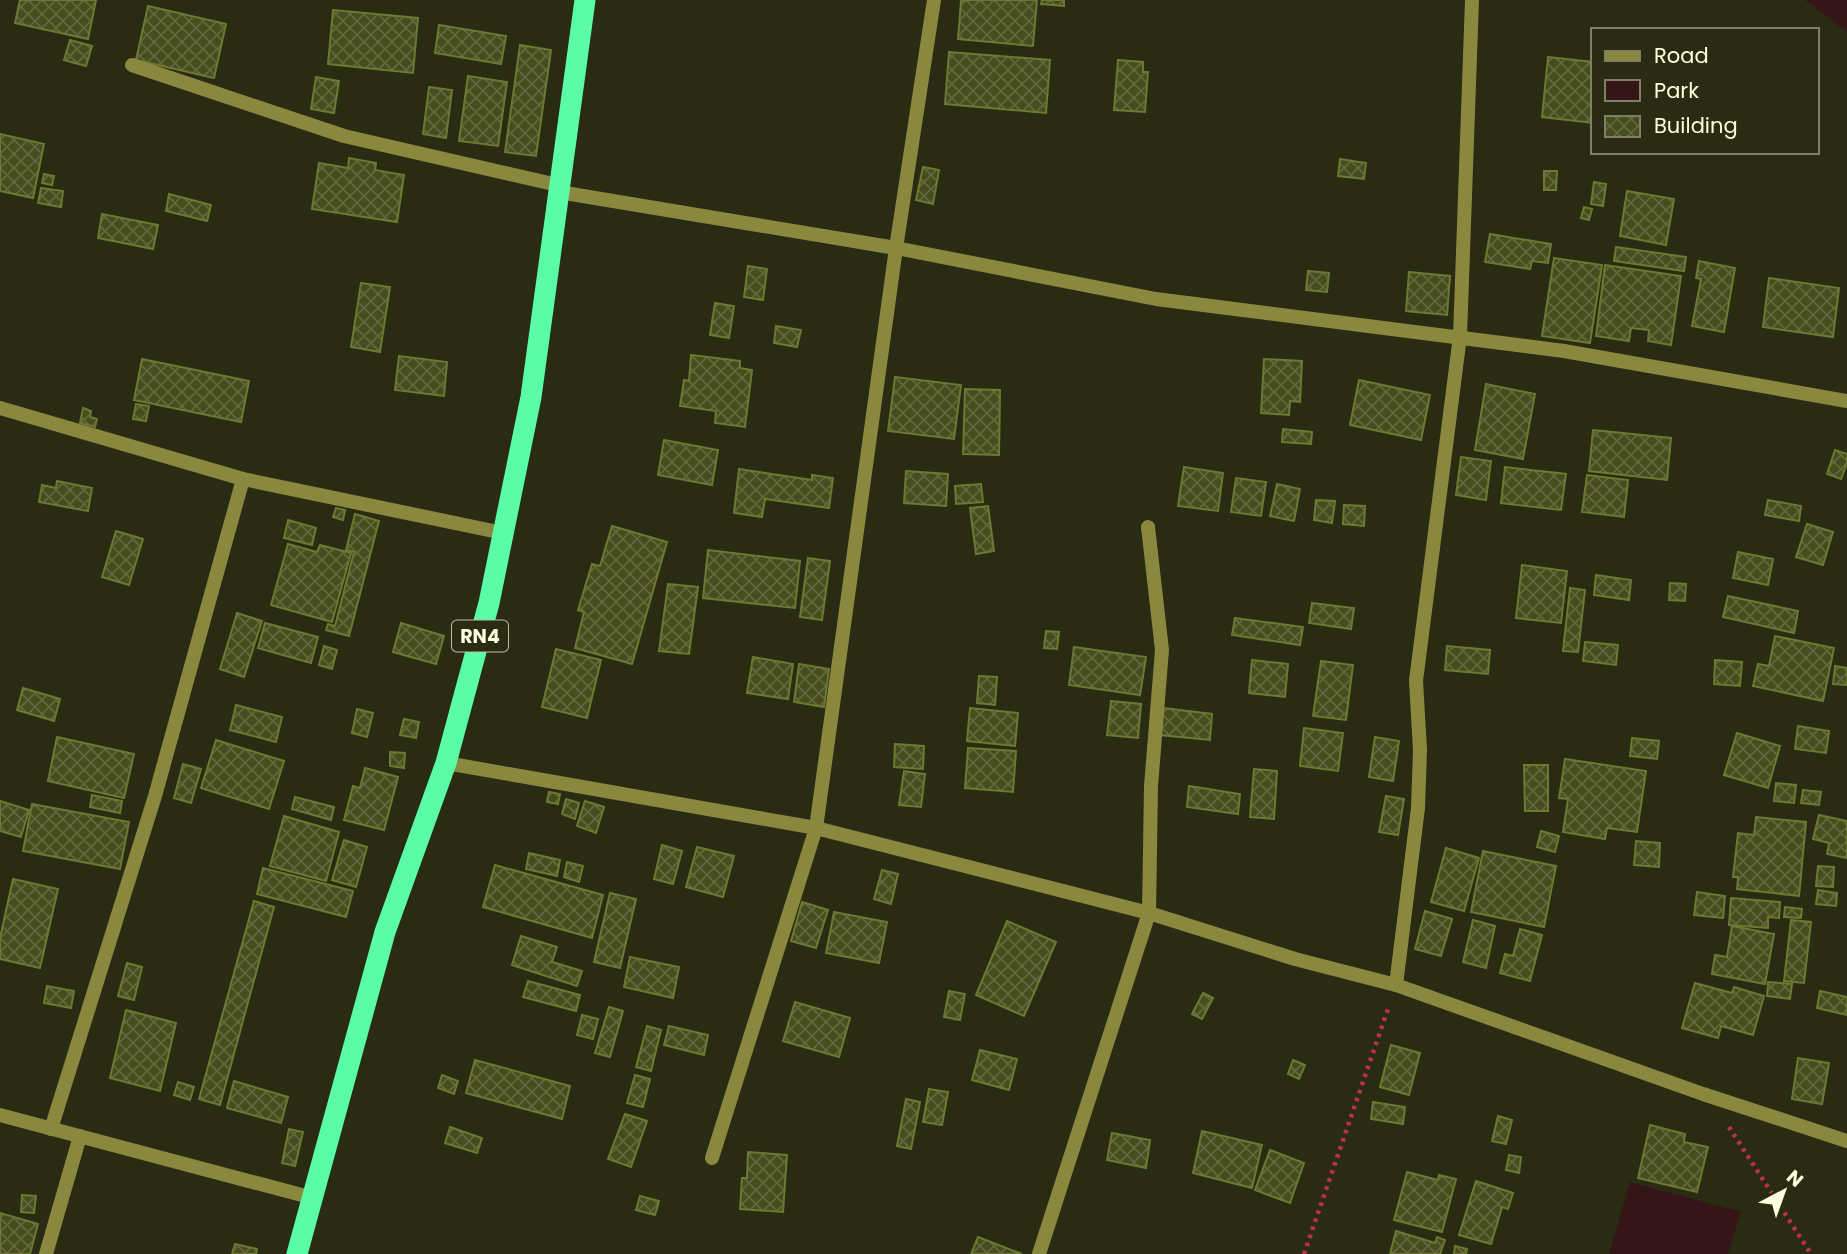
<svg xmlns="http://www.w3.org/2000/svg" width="1847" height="1254" font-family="Poppins,sans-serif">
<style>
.green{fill:#361518}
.building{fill:url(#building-cross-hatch);stroke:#6e7830;stroke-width:2}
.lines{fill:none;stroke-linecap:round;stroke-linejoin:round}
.path{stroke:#bd3343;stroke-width:4.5;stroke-dasharray:3.5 5;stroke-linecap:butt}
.street{stroke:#8a883e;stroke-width:14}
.highway{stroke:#5afda5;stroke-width:21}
.labels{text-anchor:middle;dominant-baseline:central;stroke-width:5;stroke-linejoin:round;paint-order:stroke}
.shield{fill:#292c12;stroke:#bdbfa0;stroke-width:2}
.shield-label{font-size:19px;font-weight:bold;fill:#fdfedd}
</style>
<defs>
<pattern id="building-cross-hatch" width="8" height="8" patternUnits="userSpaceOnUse" patternTransform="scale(1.75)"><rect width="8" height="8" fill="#464c1e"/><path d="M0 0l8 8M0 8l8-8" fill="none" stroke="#62673e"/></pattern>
</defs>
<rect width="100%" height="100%" fill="#292c12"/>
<g class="green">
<polygon points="1805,0 1847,0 1847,32"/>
<polygon points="1630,1182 1741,1212 1728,1254 1609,1254"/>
</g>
<g class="building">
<polygon points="20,0 96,0 88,39 15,23"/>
<polygon points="969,0 1037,0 1033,46 958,39 961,1"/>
<polygon points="1042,0 1064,0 1064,6 1041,4"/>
<polygon points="148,6 226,24 214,78 136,60"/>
<polygon points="333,10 418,18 413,73 328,64"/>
<polygon points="439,25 506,36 501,64 435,53"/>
<polygon points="70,40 92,46 86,66 64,60"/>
<polygon points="520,45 551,50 536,156 505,152"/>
<polygon points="949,52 1050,60 1046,113 945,104"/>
<polygon points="1548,57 1593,62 1593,123 1542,117"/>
<polygon points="1118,60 1143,62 1143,72 1148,72 1145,112 1114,110"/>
<polygon points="468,76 507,82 498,146 459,141"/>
<polygon points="316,77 339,81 334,113 311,109"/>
<polygon points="429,87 452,90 446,138 423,134"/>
<polygon points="0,134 44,144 33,198 0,191"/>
<polygon points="349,158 376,163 375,170 404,175 397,222 312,209 319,163 348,168"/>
<polygon points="1340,159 1366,163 1364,179 1338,176"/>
<polygon points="923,167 939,170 933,204 916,200"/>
<polygon points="1544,171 1557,171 1556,190 1544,190"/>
<polygon points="44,174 54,176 52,185 42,183"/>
<polygon points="1594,182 1606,184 1603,206 1591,204"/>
<polygon points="41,188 63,191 61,207 38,203"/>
<polygon points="1627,191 1674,199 1666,245 1620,236"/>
<polygon points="169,194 211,205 207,221 166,211"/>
<polygon points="1584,207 1592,209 1589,220 1581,218"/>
<polygon points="102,214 158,225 153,249 98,238"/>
<polygon points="1490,234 1551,244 1548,263 1532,261 1530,269 1485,262"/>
<polygon points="1616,247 1686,257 1684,271 1614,261"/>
<polygon points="1554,258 1602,265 1590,343 1542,336"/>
<polygon points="1699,261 1735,268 1724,332 1692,326 1701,279 1696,278"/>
<polygon points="1605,265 1681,276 1671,345 1648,341 1649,330 1631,328 1629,341 1596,336"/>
<polygon points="748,266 767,269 763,300 744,297"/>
<polygon points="1308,271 1329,273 1327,292 1306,290"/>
<polygon points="1409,272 1450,276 1447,315 1406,311"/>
<polygon points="1769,278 1839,288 1833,337 1763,327"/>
<polygon points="361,283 390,287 380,352 351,347"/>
<polygon points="715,303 734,306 729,338 710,335"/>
<polygon points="776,326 801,330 797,347 774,343"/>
<polygon points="691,355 740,361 740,368 752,370 745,427 715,423 716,411 680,406 684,380 689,381"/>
<polygon points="399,356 447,362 444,396 395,390"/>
<polygon points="142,359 249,381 241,422 134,400"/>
<polygon points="1264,359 1302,361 1300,402 1290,401 1289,415 1261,413"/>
<polygon points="895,377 961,385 954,439 888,431"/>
<polygon points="1359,380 1430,395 1421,440 1350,425"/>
<polygon points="1486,384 1535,394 1523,459 1475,450"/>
<polygon points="965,389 1000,390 999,455 963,454"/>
<polygon points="136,404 149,406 146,421 133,419"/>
<polygon points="83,408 91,411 90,417 97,419 95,427 80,423"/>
<polygon points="1283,429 1312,432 1311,444 1282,442"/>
<polygon points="1593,430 1671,438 1667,480 1589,471"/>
<polygon points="664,440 718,450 712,485 658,475"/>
<polygon points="1835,450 1847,454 1847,463 1841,479 1827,474"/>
<polygon points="1461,457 1491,461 1486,500 1456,495"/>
<polygon points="1184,467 1223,473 1218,511 1178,506"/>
<polygon points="1505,467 1566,474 1561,510 1501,503"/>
<polygon points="739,469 812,480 812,475 833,478 829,508 765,499 762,517 734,513"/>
<polygon points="906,471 948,474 946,506 904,503"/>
<polygon points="1587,475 1628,480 1624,517 1582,512"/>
<polygon points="1236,478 1266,482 1261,516 1231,512"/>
<polygon points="57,481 92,488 88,511 39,502 42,485 56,488"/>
<polygon points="981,484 983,502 956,504 955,486"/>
<polygon points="1277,484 1300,489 1294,521 1270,516"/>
<polygon points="1316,500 1335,501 1332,523 1314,520"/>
<polygon points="1768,500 1801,506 1799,521 1765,515"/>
<polygon points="1344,505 1365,506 1364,526 1343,524"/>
<polygon points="988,506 994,551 976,554 970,508"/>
<polygon points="336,508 345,510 343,520 333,517"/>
<polygon points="355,514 379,521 349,636 326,630 328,624 335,626 354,552 346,550"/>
<polygon points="288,520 316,528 312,545 284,538"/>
<polygon points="1807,524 1833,532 1823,565 1796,557"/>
<polygon points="612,526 667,542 632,664 575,648 584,612 578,610 592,564 600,566"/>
<polygon points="116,531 143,539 129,585 102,577"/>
<polygon points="288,544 317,552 320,545 351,553 332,622 271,605"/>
<polygon points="708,550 800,561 795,608 703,598"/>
<polygon points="1738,552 1773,559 1768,585 1733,578"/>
<polygon points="808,558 830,561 822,620 800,617"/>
<polygon points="1522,565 1567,571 1561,623 1516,618"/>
<polygon points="1596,575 1631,580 1629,600 1594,595"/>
<polygon points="1670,583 1686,584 1685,601 1669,600"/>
<polygon points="668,584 698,587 689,654 659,651"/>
<polygon points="1570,588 1585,590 1578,652 1563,651"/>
<polygon points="1728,596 1798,611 1794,633 1723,617"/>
<polygon points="1312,603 1354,608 1351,629 1309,623"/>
<polygon points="237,613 262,621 244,677 220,669"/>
<polygon points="1235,618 1303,627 1300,645 1232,635"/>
<polygon points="265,623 318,637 311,663 258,648"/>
<polygon points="401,623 444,636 436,664 393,652"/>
<polygon points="1046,631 1059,632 1057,649 1044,648"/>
<polygon points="1775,636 1834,648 1823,701 1753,686 1758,664 1769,666"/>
<polygon points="1585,642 1618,645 1616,665 1583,661"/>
<polygon points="324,646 337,650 332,669 319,665"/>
<polygon points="1447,646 1490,650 1488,674 1445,670"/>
<polygon points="1074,647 1146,657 1140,695 1069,685"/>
<polygon points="556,649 601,660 587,718 542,707"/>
<polygon points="753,657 793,664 788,699 747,693"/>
<polygon points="1252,660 1288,664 1285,697 1249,693"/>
<polygon points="1715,660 1742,662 1740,686 1714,684"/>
<polygon points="1321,661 1353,665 1346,720 1313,716"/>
<polygon points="799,664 829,669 824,707 794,702"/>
<polygon points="1835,666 1847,668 1847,685 1833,684"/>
<polygon points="979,676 997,677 995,705 977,703"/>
<polygon points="23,688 60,699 54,721 17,710"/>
<polygon points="1111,701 1141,704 1138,738 1107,735"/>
<polygon points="236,705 282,717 276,742 230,730"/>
<polygon points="970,708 1018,713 1015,746 967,741"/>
<polygon points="1163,708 1212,714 1210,740 1160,735"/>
<polygon points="357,709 373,713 367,737 352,733"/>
<polygon points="404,719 419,722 416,738 400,735"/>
<polygon points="1798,726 1829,731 1826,753 1795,749"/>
<polygon points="1304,728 1343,733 1338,771 1300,766"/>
<polygon points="1737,733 1780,746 1768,788 1724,775"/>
<polygon points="57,737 134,754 124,798 48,781"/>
<polygon points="1375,737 1399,741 1393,781 1369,777"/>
<polygon points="1632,738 1659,741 1657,759 1630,756"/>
<polygon points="216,740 284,761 269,809 201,788"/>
<polygon points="895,744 924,746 923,769 894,767"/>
<polygon points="968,748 1016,751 1013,792 965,788"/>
<polygon points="390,752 405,753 404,768 390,766"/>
<polygon points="1565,759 1646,771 1637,832 1607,828 1605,839 1563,832 1568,799 1559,798"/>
<polygon points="183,764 201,769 191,803 174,798"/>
<polygon points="1524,765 1548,765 1548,811 1525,811"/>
<polygon points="365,768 398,777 384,830 344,820 353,786 360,788"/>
<polygon points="1254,769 1277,771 1274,819 1250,817"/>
<polygon points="904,771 925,774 921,807 899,805"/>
<polygon points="1776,783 1796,785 1794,803 1774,801"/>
<polygon points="1189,786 1240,794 1238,814 1187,807"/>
<polygon points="1803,790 1821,792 1819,805 1801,803"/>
<polygon points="549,792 560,794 558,804 547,802"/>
<polygon points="92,795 122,801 120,813 90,807"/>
<polygon points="1386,796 1404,799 1398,835 1379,832"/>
<polygon points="295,797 334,807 331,820 292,809"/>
<polygon points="566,799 579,803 575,819 562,814"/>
<polygon points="0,801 29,810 21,837 0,831"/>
<polygon points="585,801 604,807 596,833 577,826"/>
<polygon points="32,804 129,822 120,869 23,851"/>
<polygon points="1819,815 1847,821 1847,858 1827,854 1829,843 1813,839"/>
<polygon points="284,816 339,832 326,881 270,866"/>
<polygon points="1756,817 1806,822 1799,896 1737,889 1738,877 1733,877 1738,833 1754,835"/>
<polygon points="1541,831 1559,836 1555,852 1537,847"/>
<polygon points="344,840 367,847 356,887 332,880"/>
<polygon points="1636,841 1660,843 1659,867 1634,865"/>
<polygon points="662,845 682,851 673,884 654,879"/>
<polygon points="697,847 734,856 723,897 686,887"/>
<polygon points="1446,848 1479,858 1464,911 1431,902"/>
<polygon points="1483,851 1556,866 1544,927 1471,912"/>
<polygon points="529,853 560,860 557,876 526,869"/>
<polygon points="567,862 583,866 579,882 564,877"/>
<polygon points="495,865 603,895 592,938 483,907"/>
<polygon points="1818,866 1834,867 1833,887 1816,886"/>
<polygon points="263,868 353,891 346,917 257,894"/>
<polygon points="882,870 898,874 891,904 874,899"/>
<polygon points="13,879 58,889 40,968 0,959 0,938"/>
<polygon points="1818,890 1837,893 1836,906 1816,904"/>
<polygon points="1697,892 1725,896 1723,918 1694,915"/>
<polygon points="610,893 636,899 620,968 594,962"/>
<polygon points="1731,898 1780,902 1779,918 1768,917 1768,928 1729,925"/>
<polygon points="254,901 274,907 220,1105 199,1099"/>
<polygon points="802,902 828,910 816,948 791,941"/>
<polygon points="1785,907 1802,909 1801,918 1784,917"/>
<polygon points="1425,911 1452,919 1441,956 1415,949"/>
<polygon points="834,912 887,922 879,963 826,953"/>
<polygon points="1473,920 1495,926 1486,968 1463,962"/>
<polygon points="1791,920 1811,922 1804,983 1784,981"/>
<polygon points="1007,921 1056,942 1024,1016 976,995"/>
<polygon points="1732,926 1774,934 1765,984 1712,974 1715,955 1727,957"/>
<polygon points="1520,929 1542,935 1530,981 1500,973 1505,954 1513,956"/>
<polygon points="521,936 557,947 552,962 582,971 577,986 512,965"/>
<polygon points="630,957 679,967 673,998 624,987"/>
<polygon points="127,963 142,967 134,1000 118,996"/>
<polygon points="528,981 580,995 576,1011 523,997"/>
<polygon points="1768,982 1792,984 1790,999 1767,996"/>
<polygon points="1695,983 1732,993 1734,987 1764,996 1753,1035 1721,1026 1718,1038 1682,1028"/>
<polygon points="47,986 74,991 71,1008 44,1003"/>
<polygon points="949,991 965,994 960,1020 944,1017"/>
<polygon points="1820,991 1847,997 1847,1015 1817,1008"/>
<polygon points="1203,993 1213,998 1202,1019 1192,1014"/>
<polygon points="795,1002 850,1018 839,1057 783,1041"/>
<polygon points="609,1007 623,1011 610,1057 595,1053"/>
<polygon points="126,1010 176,1023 160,1091 110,1078"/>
<polygon points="582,1015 598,1019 593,1039 577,1035"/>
<polygon points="647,1026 661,1030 651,1071 636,1067"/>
<polygon points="669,1026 708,1035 704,1055 664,1045"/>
<polygon points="1391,1045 1420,1053 1409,1095 1380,1087"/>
<polygon points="980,1050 1017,1059 1009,1090 972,1080"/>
<polygon points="1798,1058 1829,1063 1822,1104 1792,1099"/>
<polygon points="475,1060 570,1086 562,1119 466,1093"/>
<polygon points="1293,1060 1305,1065 1299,1079 1288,1074"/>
<polygon points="442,1075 458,1081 454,1094 438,1088"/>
<polygon points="635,1075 650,1079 643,1107 627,1103"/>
<polygon points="234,1081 288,1097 281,1123 227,1108"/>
<polygon points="178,1082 194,1087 190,1100 174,1095"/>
<polygon points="929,1089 948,1092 942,1125 923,1122"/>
<polygon points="906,1099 920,1102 911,1149 897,1146"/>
<polygon points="1373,1102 1405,1107 1403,1124 1371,1119"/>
<polygon points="625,1114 647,1121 631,1167 608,1159"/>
<polygon points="1498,1116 1512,1120 1506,1144 1492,1141"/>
<polygon points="1650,1125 1685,1134 1684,1142 1708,1147 1697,1192 1638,1178"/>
<polygon points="450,1127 482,1138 477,1153 445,1143"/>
<polygon points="289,1129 303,1132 295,1166 282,1163"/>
<polygon points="1202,1131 1262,1145 1252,1188 1193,1173"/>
<polygon points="1112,1133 1150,1140 1146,1168 1107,1160"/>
<polygon points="1270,1150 1304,1163 1290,1203 1255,1190"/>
<polygon points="748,1152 787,1155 783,1212 740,1209 742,1178 747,1178"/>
<polygon points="1509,1155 1521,1157 1519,1173 1506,1170"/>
<polygon points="1407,1172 1438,1180 1439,1175 1456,1179 1442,1232 1394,1220"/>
<polygon points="1476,1181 1513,1193 1508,1209 1502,1207 1491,1244 1459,1235"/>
<polygon points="22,1195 36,1196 34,1213 21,1212"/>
<polygon points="640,1196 659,1201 655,1215 636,1210"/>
<polygon points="0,1213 38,1224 30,1254 0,1254"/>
<polygon points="1396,1231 1435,1243 1437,1237 1445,1240 1440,1254 1390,1254"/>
<polygon points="978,1237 1022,1254 971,1254"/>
<polygon points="235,1244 257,1249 256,1254 232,1254"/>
<polygon points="1455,1246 1467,1249 1466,1254 1454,1254"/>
</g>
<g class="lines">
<g class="path">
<polyline points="1729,1127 1811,1254"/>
<polyline points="1304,1254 1389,1006"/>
</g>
<g class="street">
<polyline points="132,65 344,136 562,186"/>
<polyline points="559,192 896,248 1156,299 1564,351 1847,401"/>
<polyline points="0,408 243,479 503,533"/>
<polyline points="446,763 816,828 1149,913 1295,959 1396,985 1703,1094 1847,1141"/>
<polyline points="1396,985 1418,808 1420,750 1416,681 1460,336 1472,0"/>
<polyline points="0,1115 313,1198"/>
<polyline points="51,1129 155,796 243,479"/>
<polyline points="712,1158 816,828 896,248 934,0"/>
<polyline points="46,1254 80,1136"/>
<polyline points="1039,1254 1149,913 1151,786 1162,650 1148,527"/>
</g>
<polyline class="highway" points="297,1254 385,932 446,763 489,603 531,397 585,0"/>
</g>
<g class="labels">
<rect class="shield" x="452" y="620.5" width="56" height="31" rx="5"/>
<g class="shield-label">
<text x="480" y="636">RN4</text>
</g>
</g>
<rect x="1591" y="28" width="228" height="126" fill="#292c12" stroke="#7e8063" stroke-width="2"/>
<rect x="1605" y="51" width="35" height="10" fill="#8a883e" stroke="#7e8063" stroke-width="2"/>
<text x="1654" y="63" font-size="21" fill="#fdfedd">Road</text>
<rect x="1605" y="80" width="35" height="21" fill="#361518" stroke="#7e8063" stroke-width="2"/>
<text x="1654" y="98" font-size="21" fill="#fdfedd">Park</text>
<rect x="1605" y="116" width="35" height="21" fill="url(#building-cross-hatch)" stroke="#7e8063" stroke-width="2"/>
<text x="1654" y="133" font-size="21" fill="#fdfedd">Building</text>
<g transform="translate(1784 1191) rotate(41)" stroke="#292c12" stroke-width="5" paint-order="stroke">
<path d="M0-5L12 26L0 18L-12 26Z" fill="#fdfedd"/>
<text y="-10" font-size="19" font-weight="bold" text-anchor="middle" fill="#fdfedd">N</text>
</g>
</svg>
